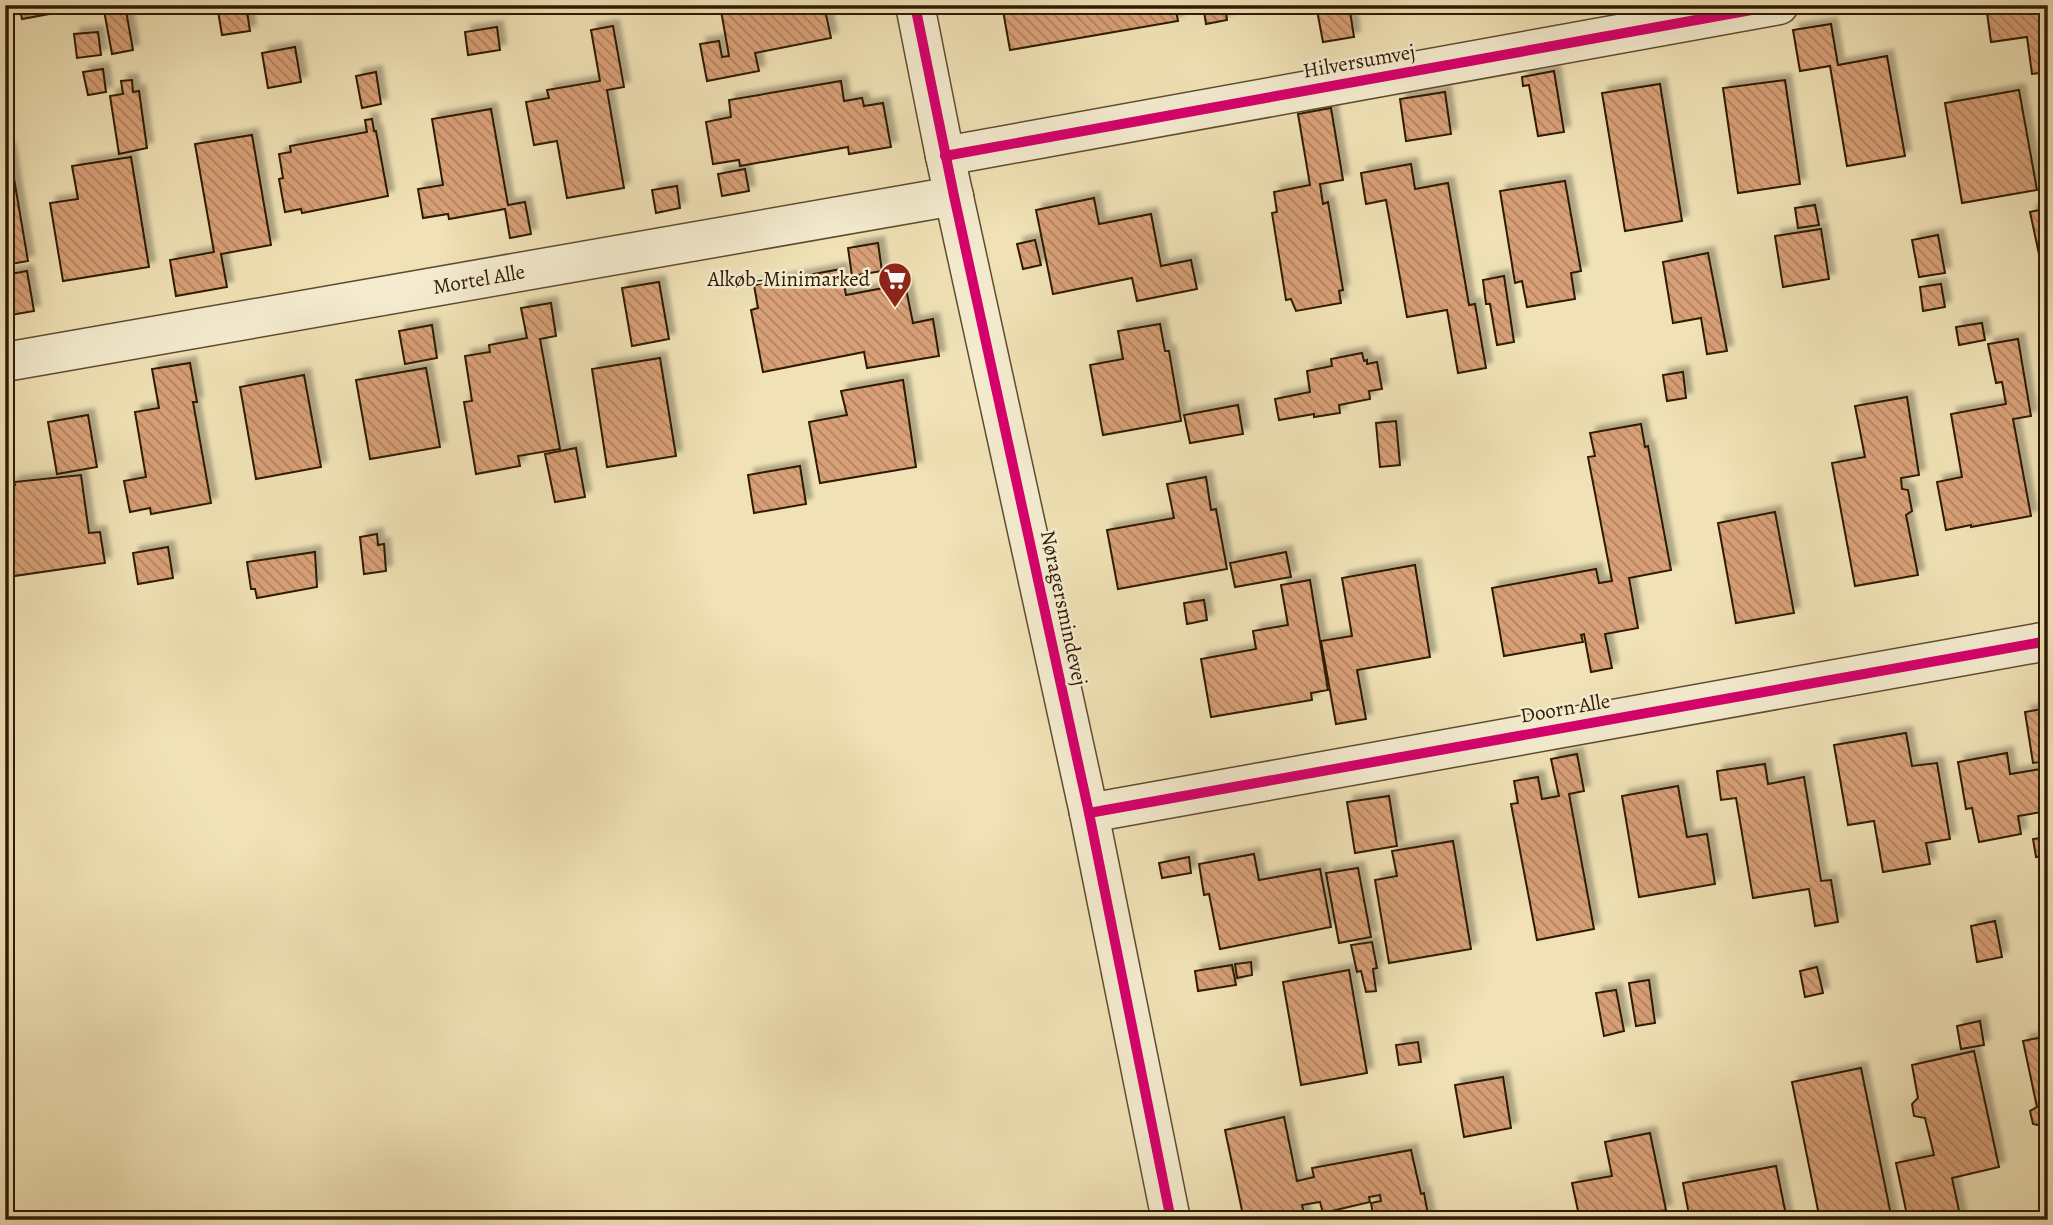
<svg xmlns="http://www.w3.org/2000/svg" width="2053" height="1225" font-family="Alegreya,serif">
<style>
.building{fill:url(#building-back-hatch);stroke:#2e1a03;stroke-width:2;filter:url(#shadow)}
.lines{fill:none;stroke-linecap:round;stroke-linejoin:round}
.minor-casing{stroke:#5e4c30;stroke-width:41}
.tertiary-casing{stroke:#5e4c30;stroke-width:41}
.minor{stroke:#f5ecd0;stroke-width:38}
.tertiary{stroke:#f5ecd0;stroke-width:38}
.cycleway-casing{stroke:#f5ecd0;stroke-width:15}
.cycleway{stroke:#d6006c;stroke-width:10}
.labels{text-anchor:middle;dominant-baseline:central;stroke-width:5;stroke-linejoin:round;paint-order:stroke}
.street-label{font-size:21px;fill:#2e1a03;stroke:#f5ecd0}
.poi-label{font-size:21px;fill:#2e1a03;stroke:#f5ecd0;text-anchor:end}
</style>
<defs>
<pattern id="building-back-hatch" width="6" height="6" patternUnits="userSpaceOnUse" patternTransform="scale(1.75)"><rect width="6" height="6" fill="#d9a078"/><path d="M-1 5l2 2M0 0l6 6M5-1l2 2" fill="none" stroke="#b08260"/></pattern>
<filter id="shadow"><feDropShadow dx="6" dy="-6" stdDeviation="2" flood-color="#0004"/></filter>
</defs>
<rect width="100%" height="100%" fill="#f0e2b6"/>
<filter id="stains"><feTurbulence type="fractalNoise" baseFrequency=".00286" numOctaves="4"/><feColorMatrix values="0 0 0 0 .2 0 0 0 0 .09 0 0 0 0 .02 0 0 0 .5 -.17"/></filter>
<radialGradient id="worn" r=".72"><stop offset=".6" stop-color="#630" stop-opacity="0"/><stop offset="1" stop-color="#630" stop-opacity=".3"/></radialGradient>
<g class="building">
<polygon points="19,5 98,5 22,19"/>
<polygon points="103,5 125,5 133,50 112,54"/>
<polygon points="217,5 246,5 250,31 222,35"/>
<polygon points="338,5 370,5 371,7 340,13"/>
<polygon points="720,5 824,5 831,38 755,53 759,71 707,81 700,44 719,41 722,57 729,56"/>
<polygon points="1002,5 1175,5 1178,21 1010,50"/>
<polygon points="1203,5 1225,5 1227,20 1206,24"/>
<polygon points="1316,5 1349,5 1354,37 1323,42"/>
<polygon points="1502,5 1527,5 1502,10"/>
<polygon points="1986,5 2048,5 2048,72 2032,74 2027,37 1991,42"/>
<polygon points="1831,24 1838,65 1887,56 1905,156 1847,166 1830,66 1800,71 1793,30"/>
<polygon points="613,26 624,87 607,90 624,188 567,198 557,141 534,145 526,102 549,98 547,90 600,81 591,30"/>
<polygon points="497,27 500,50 468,55 465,32"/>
<polygon points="98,32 101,55 77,58 74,34"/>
<polygon points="295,47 301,82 268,88 262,53"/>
<polygon points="103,69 106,92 88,95 83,72"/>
<polygon points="1554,71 1564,132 1538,136 1529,85 1523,86 1522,77"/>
<polygon points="376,72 381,104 362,108 356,76"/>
<polygon points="132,80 133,92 139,91 147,148 119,154 110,96 123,94 121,81"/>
<polygon points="1785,80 1800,184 1738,193 1723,88"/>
<polygon points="841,81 844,101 862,98 864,106 883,103 891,147 849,154 848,147 740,166 739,160 713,164 706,122 731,117 729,100"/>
<polygon points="1660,84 1682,221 1625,231 1602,93"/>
<polygon points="2019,90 2037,190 1962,203 1945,103"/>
<polygon points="1445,92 1451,134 1406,141 1400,99"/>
<polygon points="1331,108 1343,180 1320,184 1323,204 1328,202 1343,290 1339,291 1341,303 1296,311 1291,299 1286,300 1272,213 1277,212 1274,192 1310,185 1298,114"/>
<polygon points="491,109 508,205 525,202 531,234 510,238 505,209 449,219 448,214 423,218 418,189 443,185 432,119"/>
<polygon points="372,119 374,131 376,131 388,196 302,213 301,209 285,212 279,179 283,178 279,154 291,152 290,146 367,132 365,120"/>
<polygon points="252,135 271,245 221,254 227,287 176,296 170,260 214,252 195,144"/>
<polygon points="9,149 28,261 5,265 5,150"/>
<polygon points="131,157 149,267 63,281 50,203 78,199 72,166"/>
<polygon points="1411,164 1415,189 1448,183 1469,305 1475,304 1486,368 1458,373 1447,310 1407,317 1386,200 1366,204 1361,173"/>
<polygon points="745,169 749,191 722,196 718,174"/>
<polygon points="1565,181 1581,271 1571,273 1575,299 1527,307 1522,281 1515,283 1500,191"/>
<polygon points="677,186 680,208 656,213 652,190"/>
<polygon points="1094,198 1099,224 1151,214 1161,266 1191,260 1197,289 1137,301 1132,278 1053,294 1036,210"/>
<polygon points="1815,205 1819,225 1798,228 1795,208"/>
<polygon points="2048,208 2048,252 2039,254 2030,212"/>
<polygon points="1821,229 1829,279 1783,287 1775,236"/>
<polygon points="1938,235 1945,273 1919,277 1912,240"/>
<polygon points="1035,240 1041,265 1023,269 1017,244"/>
<polygon points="878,243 882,271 852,276 848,248"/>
<polygon points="1708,253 1727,351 1707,354 1701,318 1673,323 1663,262"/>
<polygon points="841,269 846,295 905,284 913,323 933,319 939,356 867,368 864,352 763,372 751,310 758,308 754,285"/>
<polygon points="27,271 34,311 5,316 5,275"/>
<polygon points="1504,276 1514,342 1497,345 1490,304 1486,304 1483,280"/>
<polygon points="659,282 669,339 632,346 622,288"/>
<polygon points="1941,284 1945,307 1923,311 1920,287"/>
<polygon points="551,303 556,336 540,339 560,449 518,456 520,466 476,474 464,402 472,401 465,356 490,352 489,345 527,338 521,308"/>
<polygon points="1982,323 1985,340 1959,345 1956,327"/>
<polygon points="1160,324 1165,351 1169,351 1181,421 1103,435 1090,365 1123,359 1118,331"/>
<polygon points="432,325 437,358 405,364 399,331"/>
<polygon points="2018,339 2031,416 2013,419 2031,516 1971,527 1971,525 1946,530 1937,482 1962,477 1951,414 2006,404 2002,382 1996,383 1988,344"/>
<polygon points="1362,353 1364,361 1367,360 1367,364 1377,362 1382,389 1369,391 1370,399 1339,405 1340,413 1314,417 1314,414 1279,420 1275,399 1310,392 1307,371 1332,366 1331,359"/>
<polygon points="660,358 676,456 607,467 592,369"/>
<polygon points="190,363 197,402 193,402 211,503 151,514 150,508 130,512 124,481 146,477 135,412 159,408 152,369"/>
<polygon points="426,368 440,447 370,459 356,380"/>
<polygon points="1683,372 1686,398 1667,401 1663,375"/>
<polygon points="304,375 321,467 256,479 240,387"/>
<polygon points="903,380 916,467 820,483 809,422 847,415 841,391"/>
<polygon points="1907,397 1919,475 1901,478 1902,489 1908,490 1912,511 1906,515 1918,575 1855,586 1832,463 1865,457 1855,406"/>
<polygon points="1238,405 1243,434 1190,443 1184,415"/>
<polygon points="88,415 97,467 57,474 48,422"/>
<polygon points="1396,421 1400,465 1380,467 1376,423"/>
<polygon points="1641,424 1645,447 1648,446 1671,570 1629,578 1638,628 1605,634 1612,668 1591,672 1584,634 1581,635 1583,642 1504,656 1492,588 1596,569 1599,583 1612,581 1588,457 1595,456 1590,433"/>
<polygon points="576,448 585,497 555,502 545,454"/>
<polygon points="800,466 806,504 754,513 748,475"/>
<polygon points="81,475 89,533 100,532 105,563 14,576 5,518 5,487 15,485 14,482"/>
<polygon points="1206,477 1211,510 1216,509 1227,569 1118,589 1107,530 1174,518 1167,484"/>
<polygon points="1775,512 1794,613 1736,623 1718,523"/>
<polygon points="377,534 378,545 384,544 386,571 364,574 360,537"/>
<polygon points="168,547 173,578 138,584 133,553"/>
<polygon points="315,552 317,587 257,598 255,589 251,589 247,562"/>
<polygon points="1286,552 1291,577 1235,587 1230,563"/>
<polygon points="1415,565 1430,657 1357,670 1366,719 1336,724 1321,641 1352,636 1342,578"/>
<polygon points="1310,580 1328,690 1311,693 1312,700 1211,717 1201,659 1256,649 1253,631 1288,625 1281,585"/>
<polygon points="1204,600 1207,620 1187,624 1184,603"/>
<polygon points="2047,703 2048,703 2048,761 2033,763 2025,712 2048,708"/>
<polygon points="1906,733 1912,766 1937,763 1950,839 1926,843 1930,864 1883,872 1874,821 1848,825 1834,745"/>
<polygon points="2007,753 2010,774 2041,769 2048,811 2018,816 2021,834 1979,842 1972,808 1966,809 1958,762"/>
<polygon points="1577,754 1584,791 1569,794 1594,929 1537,940 1511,804 1518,803 1514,781 1538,777 1542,799 1559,796 1551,759"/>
<polygon points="1765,764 1768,784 1804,777 1821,881 1831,880 1838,922 1815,926 1809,889 1753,898 1736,798 1721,800 1717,771"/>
<polygon points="1678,786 1687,837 1707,834 1715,884 1639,897 1622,796"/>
<polygon points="1389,796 1397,846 1355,853 1347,802"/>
<polygon points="2048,837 2048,855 2036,857 2033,839"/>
<polygon points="1453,841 1471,949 1389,963 1375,880 1397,876 1392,851"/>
<polygon points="1254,854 1259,880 1320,869 1331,927 1220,949 1209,894 1204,895 1199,864"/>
<polygon points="1189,857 1191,873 1162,878 1159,863"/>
<polygon points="1358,868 1371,937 1339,943 1326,873"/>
<polygon points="1995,921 2002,957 1977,962 1971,926"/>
<polygon points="1372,942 1377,968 1373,969 1376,991 1366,992 1361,971 1357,972 1351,945"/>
<polygon points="1251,962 1252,975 1237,978 1235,964"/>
<polygon points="1232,965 1236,985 1198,991 1195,971"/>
<polygon points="1817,967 1823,993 1805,997 1800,971"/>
<polygon points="1349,970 1367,1073 1301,1085 1283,982"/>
<polygon points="1649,980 1655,1023 1636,1026 1629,983"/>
<polygon points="1616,990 1624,1031 1604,1036 1596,993"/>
<polygon points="1980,1021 1984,1045 1961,1049 1957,1026"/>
<polygon points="2048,1036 2048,1155 2042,1126 2033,1124 2030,1111 2037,1107 2023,1041"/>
<polygon points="1418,1042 1421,1062 1399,1065 1396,1045"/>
<polygon points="1974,1051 1999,1167 1952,1178 1961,1220 1908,1220 1896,1163 1934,1155 1925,1118 1914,1116 1912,1104 1918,1098 1912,1065"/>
<polygon points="1861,1068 1892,1220 1820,1220 1792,1082"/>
<polygon points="1503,1077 1511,1128 1464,1137 1455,1085"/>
<polygon points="1284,1117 1297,1181 1314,1177 1312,1168 1411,1150 1421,1194 1424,1193 1429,1220 1374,1220 1371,1203 1381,1201 1380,1195 1369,1197 1370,1202 1323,1213 1320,1202 1302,1205 1305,1218 1299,1220 1244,1220 1225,1130"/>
<polygon points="1650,1133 1666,1210 1648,1214 1650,1220 1580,1220 1572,1183 1612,1176 1605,1142"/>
<polygon points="1776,1166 1787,1220 1690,1220 1683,1183"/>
</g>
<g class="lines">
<g class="minor-casing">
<g id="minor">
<polyline points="915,5 945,156 1779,5"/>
<path id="s1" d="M5,362L954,196"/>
<polyline points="1089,813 2048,641"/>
</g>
</g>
<g class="tertiary-casing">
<polyline id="tertiary" points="945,156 1089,813 1171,1220"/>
</g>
<use href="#minor" class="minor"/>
<use href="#tertiary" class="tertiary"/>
<g class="cycleway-casing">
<g id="cycleway">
<polyline points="915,5 954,196 1089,813 1171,1220"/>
<polyline points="945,156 1779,5"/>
<polyline points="1089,813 2048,641"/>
</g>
</g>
<use href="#cycleway" class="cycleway"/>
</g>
<defs>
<g id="supermarket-pin" transform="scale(1.75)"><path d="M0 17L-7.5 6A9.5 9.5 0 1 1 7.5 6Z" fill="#8f2418" stroke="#f5ecd0"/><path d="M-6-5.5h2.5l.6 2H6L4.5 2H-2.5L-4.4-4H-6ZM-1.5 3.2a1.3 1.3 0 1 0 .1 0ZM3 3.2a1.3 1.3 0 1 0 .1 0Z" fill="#fff"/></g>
</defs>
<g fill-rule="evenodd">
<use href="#supermarket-pin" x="895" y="279"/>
</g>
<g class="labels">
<g class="street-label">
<text transform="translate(1359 61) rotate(-10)">Hilversumvej</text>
<text stroke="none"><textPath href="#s1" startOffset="481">Mortel Alle</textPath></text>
<text transform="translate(1064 608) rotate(78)">Nøragersmindevej</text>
<text transform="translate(1565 708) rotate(-10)">Doorn Alle</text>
</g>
<g class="poi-label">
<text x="870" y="279">Alkøb-Minimarked</text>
</g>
</g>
<rect width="2053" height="1225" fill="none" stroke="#f0e2b6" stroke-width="28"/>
<rect x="7" y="7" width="2039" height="1211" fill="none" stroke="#2e1a03" stroke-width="3.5"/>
<rect x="14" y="14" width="2025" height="1197" fill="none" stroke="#2e1a03" stroke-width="2"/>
<rect width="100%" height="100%" filter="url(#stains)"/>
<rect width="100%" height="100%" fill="url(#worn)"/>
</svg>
